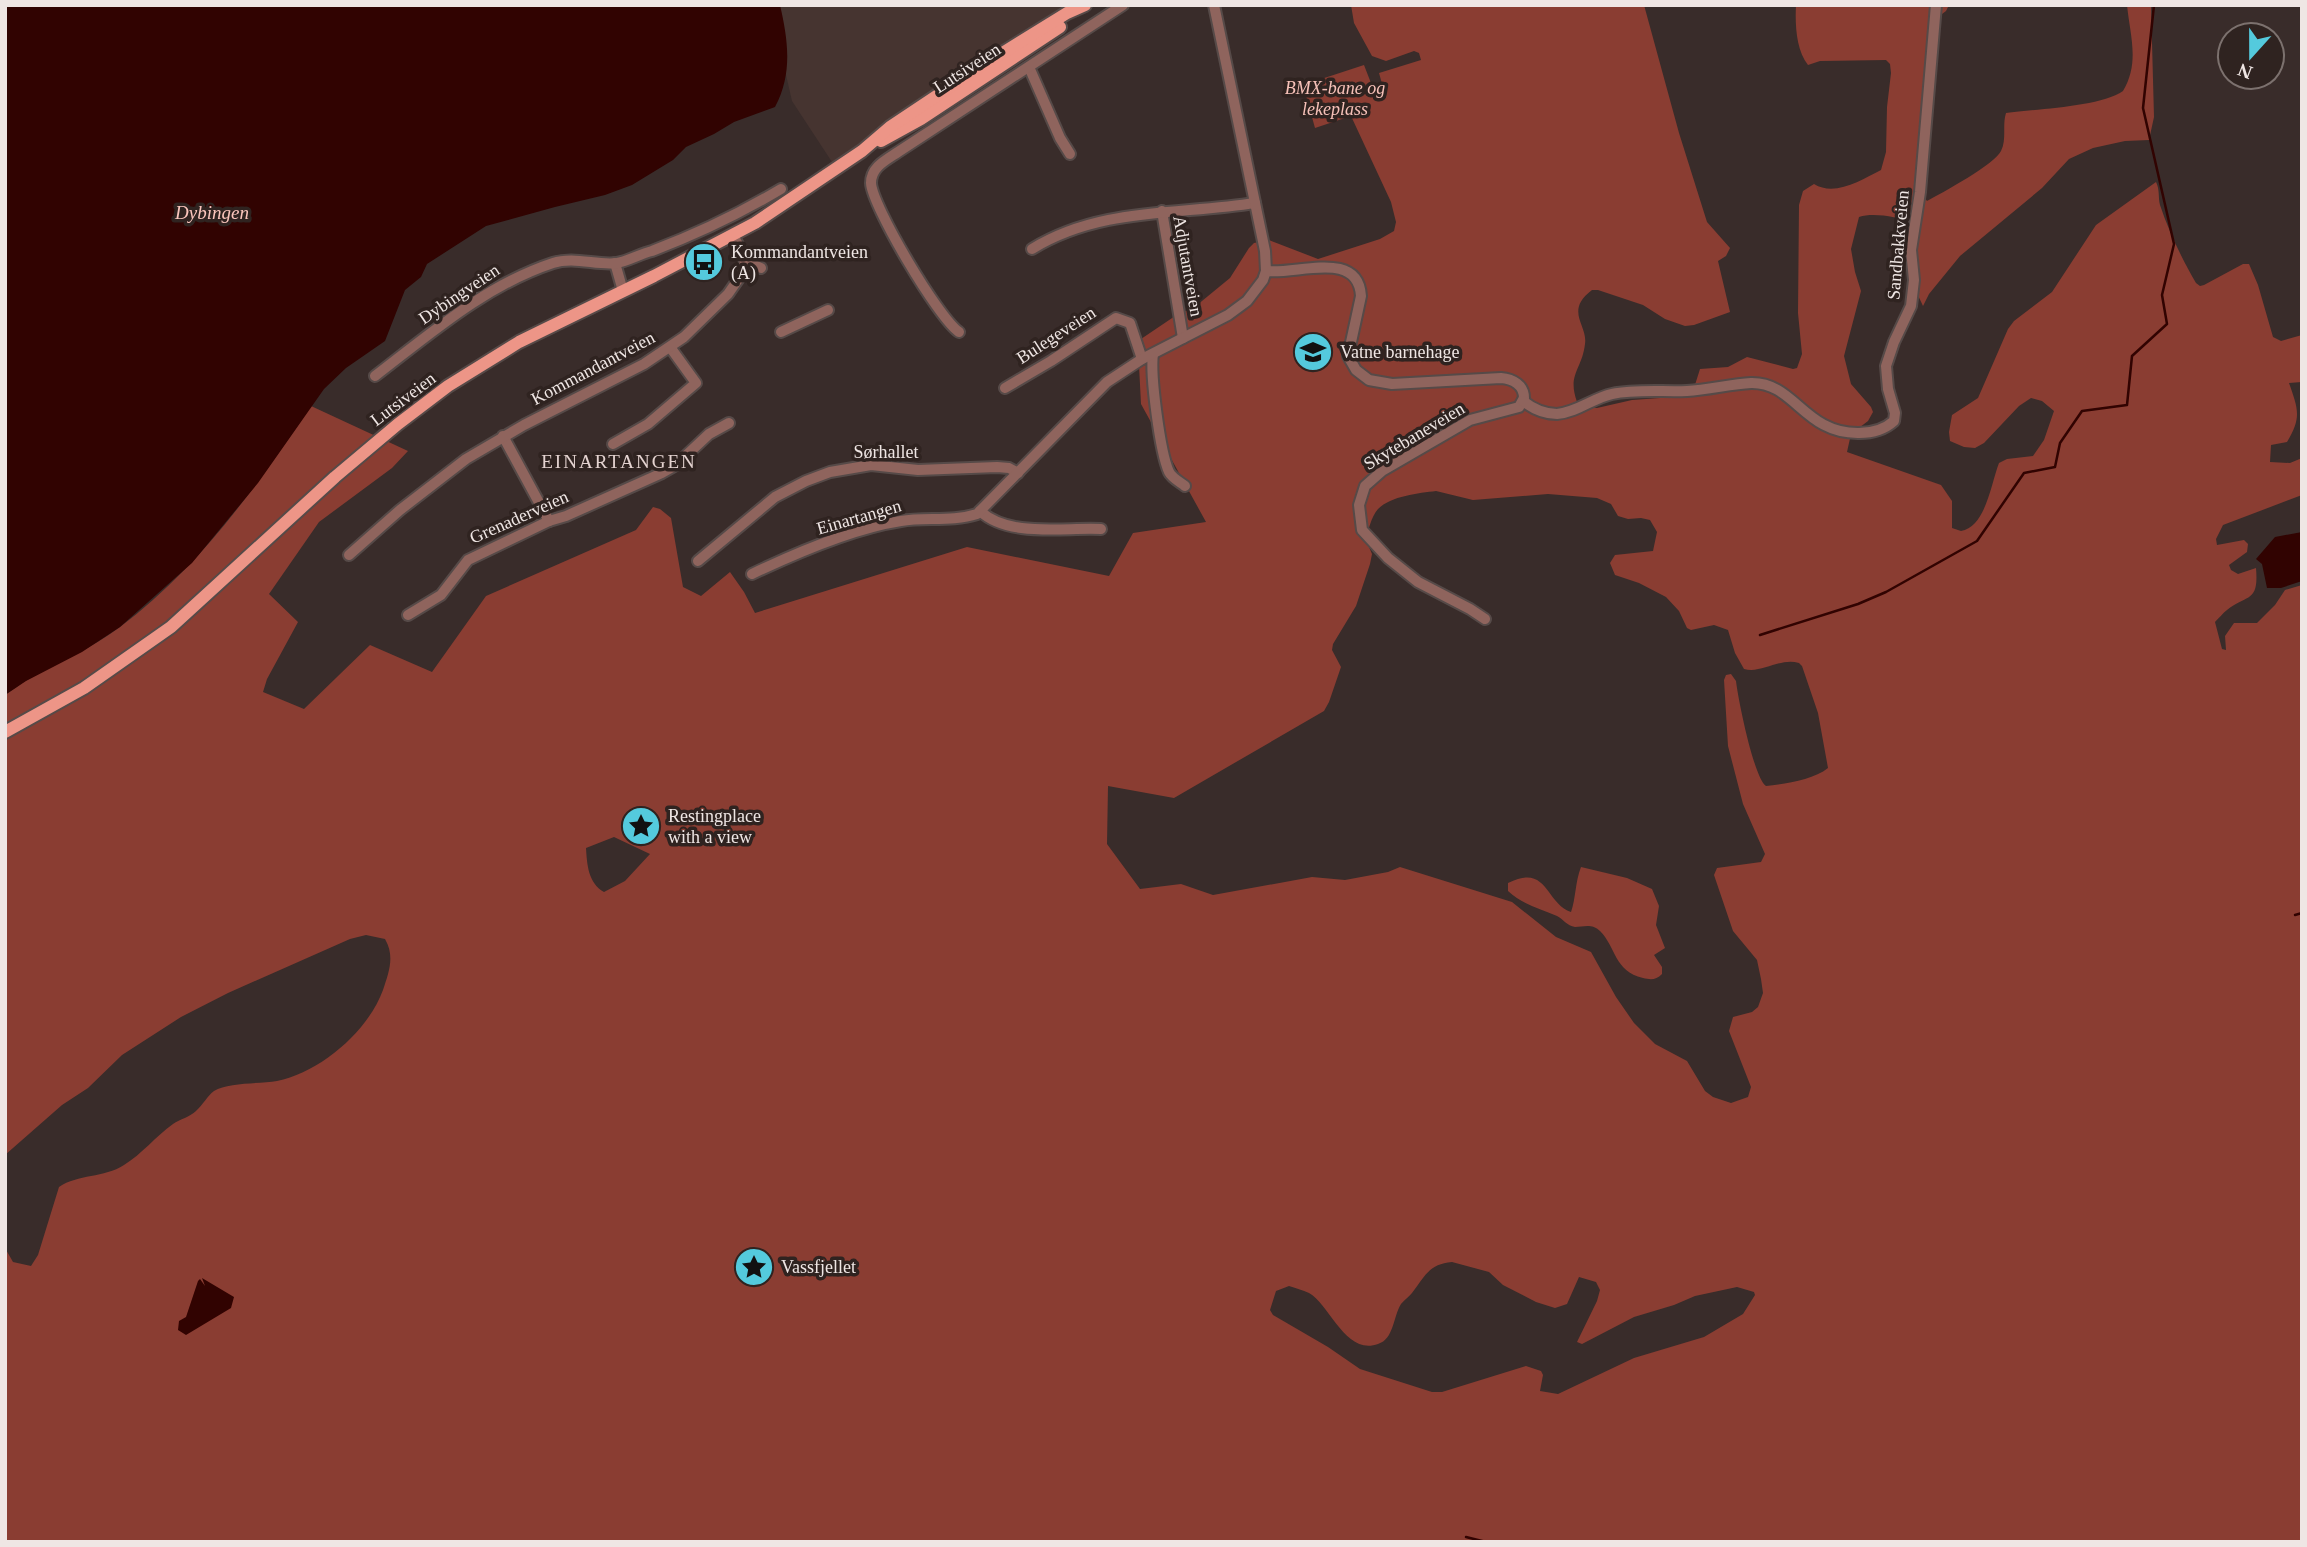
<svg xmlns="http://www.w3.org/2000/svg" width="2307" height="1547" font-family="'Times New Roman',serif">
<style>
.built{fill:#463430}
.green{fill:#8a3d32;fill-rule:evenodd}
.water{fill:#310301}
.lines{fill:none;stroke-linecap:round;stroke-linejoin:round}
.stream{stroke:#310301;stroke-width:2.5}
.minor-casing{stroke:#564a48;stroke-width:14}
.major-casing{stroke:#564a48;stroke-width:16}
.minor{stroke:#8f645d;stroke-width:10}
.major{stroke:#ed9587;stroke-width:12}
.labels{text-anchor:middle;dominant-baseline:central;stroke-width:7;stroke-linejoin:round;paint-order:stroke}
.street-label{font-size:18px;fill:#efe6e4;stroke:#2f2320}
.park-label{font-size:18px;font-style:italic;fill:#f6c1b8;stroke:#2f2320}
.poi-label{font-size:18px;fill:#efe6e4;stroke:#2f2320;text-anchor:start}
.water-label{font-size:19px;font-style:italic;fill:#fbc5bc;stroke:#2f2320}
.neighbourhood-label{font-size:19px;letter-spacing:2px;fill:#e4d3d0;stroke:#2f2320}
</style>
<rect width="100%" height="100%" fill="#392c2a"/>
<polygon class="built" points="770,5 1071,5 832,162 792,101"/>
<g class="green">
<path d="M1351,5H1644L1679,133L1707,222L1730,248L1726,256L1718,261L1730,312L1694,325L1685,326L1665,319L1643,305L1598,290H1592C1564,311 1588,325 1585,344C1582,370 1567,374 1577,402L1591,408H1597L1632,400L1660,398L1694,388L1700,369L1728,367L1747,357L1793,369L1797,368L1802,354L1798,313L1799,205L1803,191L1814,184C1835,197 1861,180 1881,170L1886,152L1887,107L1891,73L1890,64L1886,60L1820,61L1808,65C1796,50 1795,24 1796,5H1949L1946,11L1942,14L1936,36L1924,197L1927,201C1942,193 1995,164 2001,151C2007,139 2002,125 2006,113C2035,109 2100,107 2123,91C2140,63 2130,35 2127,5H2151L2154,117L2149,140L2125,141L2093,148L2069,159L2042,188L1960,256L1929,294L1923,306L1916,291L1913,221C1897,218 1875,212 1859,217L1851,249L1855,272L1861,291L1844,356L1851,384L1871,407L1873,412L1868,421L1851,434L1847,452L1941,485L1952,501V528L1961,531C1986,527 1991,483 1999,463L2007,459L2033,456L2044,440L2054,411L2042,401L2031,398L2019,406L1984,443L1975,448L1964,447L1950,441L1949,432L1952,415L1978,398L2008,329L2014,321L2052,292L2096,225L2156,182C2160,190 2158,197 2160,205C2169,232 2182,259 2196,283L2200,286L2204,285L2243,264H2249L2258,285L2273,337L2281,341L2302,335V382L2289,383C2298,409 2302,417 2287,442L2271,445L2270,462L2290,463L2302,458V495L2223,525L2216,539L2217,545L2244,540L2248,544L2247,552L2229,565L2231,570L2238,574L2256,568C2259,603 2247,594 2227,610C2223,613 2219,618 2215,622L2222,649L2226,650L2225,636L2234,623H2257L2275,605L2285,590L2302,585V1542H5V1248L13,1262L31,1266L38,1255L59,1187C78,1174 104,1178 124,1165C142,1154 156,1136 173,1124C180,1119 190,1117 196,1111C203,1105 207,1096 214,1091C228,1082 260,1084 277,1081C321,1072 368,1031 383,990C389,972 395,956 385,939L366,935L350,939L228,993L181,1017L122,1055L88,1088L62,1105L5,1155V695C13,690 20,684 27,680C58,662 91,649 120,627C199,568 256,487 311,406L408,451L392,468L319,522L269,594L298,622L267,679L263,692L304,709L370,645L432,672L486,596L636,530L653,507L660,509L671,518L683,587L701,596L730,572L744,592L755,613L967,547L1109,576L1133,533L1206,522L1141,404L1138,346L1141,339L1181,312L1191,310L1230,278L1249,248L1254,243L1269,240L1318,259L1380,239L1394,231L1396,222L1391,202L1351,116L1315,128L1303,85L1364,65L1376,96L1386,98L1379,73L1421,60L1419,53L1414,51L1386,61L1372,56L1354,23ZM1436,491L1473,500L1548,494L1597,498L1611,504L1618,516L1628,519L1641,518L1650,520L1657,532L1653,551L1615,555L1610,563L1615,575L1639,583L1666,597L1679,611L1687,628L1691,630L1714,625L1728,630L1735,653L1744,669C1762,674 1780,657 1799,663L1802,666L1818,713L1828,768C1813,780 1785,784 1766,786C1754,778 1738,699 1736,681L1731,674L1726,675L1724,680L1728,746L1743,804L1765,854L1761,862L1717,868L1714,875L1733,931L1757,960L1761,979L1763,993L1758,1007L1752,1012L1733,1017L1729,1031L1751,1087L1748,1097L1731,1103L1713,1097L1705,1091L1687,1061L1655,1044L1634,1023L1616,997L1591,952L1556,937L1512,902L1400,867L1388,872L1345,880L1312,877L1213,895L1181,884L1140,889L1107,844L1108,786L1174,798L1324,711L1329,702L1341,667L1332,650L1333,644L1356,606L1370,564L1372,554L1366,540C1368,531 1371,517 1378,509C1391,496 1419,493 1436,491ZM614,837L650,854L625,881L604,892C588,883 587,864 586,848ZM1452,1262L1489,1272L1503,1285L1536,1302L1555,1308L1567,1304L1579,1277L1596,1282L1600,1290L1597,1301L1577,1342L1582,1344L1634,1317L1674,1305L1695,1296L1737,1287L1754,1292L1755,1295L1743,1314L1704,1337L1634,1358L1558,1394L1540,1391L1543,1375L1541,1371L1526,1366L1442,1392H1432L1360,1369L1328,1347L1273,1315L1270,1310L1276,1291L1289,1286C1295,1288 1303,1290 1309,1293C1330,1305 1346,1356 1378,1344C1394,1339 1393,1317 1401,1304C1404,1300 1409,1297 1412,1293C1425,1276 1429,1264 1452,1262Z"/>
<path d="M1581,867L1627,878L1652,889L1659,906L1656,925L1665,948L1654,955L1662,967V974C1656,980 1651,980 1643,978C1614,971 1616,947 1600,931C1592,923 1583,927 1575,927C1567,926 1563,919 1557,916C1539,908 1523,905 1508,891V883C1548,863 1545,903 1571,912C1576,898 1575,882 1581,867Z"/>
</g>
<g class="water">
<path d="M5,5H780C788,40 793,73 775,107L734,122L714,134L686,147L673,160L632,185L605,195L555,207L486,226L427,264L421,277L405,290L385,341L346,368L324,389L258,483L192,563L120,627L82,652L26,681L5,695Z"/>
<polygon points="2302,532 2302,581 2281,588 2267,588 2262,564 2256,559 2275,537"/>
<polygon points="202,1278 234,1297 231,1308 186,1335 178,1330 179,1321 186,1317 198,1281 200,1279 205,1286"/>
</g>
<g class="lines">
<g class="stream">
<polyline points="1760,635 1858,604 1886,592 1977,541 2024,473 2055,467 2060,443 2082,411 2127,405 2132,356 2167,324 2162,295 2174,244 2143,108 2154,5"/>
<polyline points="2295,915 2302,913"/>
<polyline points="1466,1537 1486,1542"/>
</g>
<g class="minor-casing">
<g id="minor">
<polyline points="1029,67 1060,138 1070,154"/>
<polyline points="1162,211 1183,338"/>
<path d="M1032,249C1100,207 1179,215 1255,203"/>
<polyline points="745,261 761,268"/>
<polyline points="615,263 623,291"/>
<path d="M1266,271C1297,275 1358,249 1361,296L1348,356L1356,370L1369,380L1392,384L1501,378C1513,379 1524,385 1524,398L1519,407L1470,420L1382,471L1365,486L1359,505L1362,530L1388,558L1418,582L1470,609L1485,619"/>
<polyline points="781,332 828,310"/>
<path d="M959,332C939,319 872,206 871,183C871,167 886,160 898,152L1123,5"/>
<path d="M1153,354C1150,375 1160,452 1169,472C1172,478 1180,482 1185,486"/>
<path d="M375,376C431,333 486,285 553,263C574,256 598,266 617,263C628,261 640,254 652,251C697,234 739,214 781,189"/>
<polyline points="1005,388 1051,361 1116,318 1130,323 1142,359"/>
<path d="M1523,401C1533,409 1544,414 1557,414C1578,412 1593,398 1612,394C1636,389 1663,392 1687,391C1709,390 1730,384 1751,383C1795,382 1804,434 1859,433C1873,433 1884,430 1894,421L1895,413L1888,389L1886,366L1894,342L1911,306L1914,280L1911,250L1920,192L1936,5"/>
<polyline points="503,436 549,521"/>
<polyline points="613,444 648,424 696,383 670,347"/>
<path d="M980,511C1009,538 1065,527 1101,529"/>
<polyline points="349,555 400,510 466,459 524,425 644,364 684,337 728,294 744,271 745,258 733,235"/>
<polyline points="698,561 775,497 806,481 830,472 871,465 918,470 997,467 1009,468 1018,473"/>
<path d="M752,574C794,554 855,528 901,521C926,517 952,522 977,514L1107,382L1142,359L1228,315L1247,301L1263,280L1266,271L1265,251L1214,5"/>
<polyline points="408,615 441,595 468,560 549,521 566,516 662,473 676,465 709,434 729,423"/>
</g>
</g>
<g class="major-casing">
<g id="major">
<polyline points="881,141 921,119 1060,27"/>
<polyline points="5,732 84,688 171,627 335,477 398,424 448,386 519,342 654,276 755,223 862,151 890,127 980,67 1067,13 1085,5"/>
</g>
</g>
<use href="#minor" class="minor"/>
<use href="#major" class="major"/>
</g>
<defs>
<g id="bus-disc" transform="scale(2.0125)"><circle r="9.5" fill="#54cadd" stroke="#2f2320"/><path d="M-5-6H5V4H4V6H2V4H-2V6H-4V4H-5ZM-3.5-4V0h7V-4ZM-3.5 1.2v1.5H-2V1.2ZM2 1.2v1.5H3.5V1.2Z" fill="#111"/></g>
<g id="school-disc" transform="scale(2.0125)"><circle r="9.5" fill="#54cadd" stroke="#2f2320"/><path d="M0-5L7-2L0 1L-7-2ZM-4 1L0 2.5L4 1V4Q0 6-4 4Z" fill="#111"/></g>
<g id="sight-disc" transform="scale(2.0125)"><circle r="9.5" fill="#54cadd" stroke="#2f2320"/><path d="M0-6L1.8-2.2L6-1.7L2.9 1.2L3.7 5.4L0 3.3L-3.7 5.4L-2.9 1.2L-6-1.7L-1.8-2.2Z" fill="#111"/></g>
</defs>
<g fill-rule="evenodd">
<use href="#bus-disc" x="704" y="262"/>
<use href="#school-disc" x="1313" y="352"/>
<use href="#sight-disc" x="641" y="826"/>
<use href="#sight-disc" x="754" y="1267"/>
</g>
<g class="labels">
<g class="street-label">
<text transform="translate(967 68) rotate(-33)">Lutsiveien</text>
<text transform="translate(1898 245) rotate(-85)">Sandbakkveien</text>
<text transform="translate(1188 266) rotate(80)">Adjutantveien</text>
<text transform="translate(459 294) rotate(-34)">Dybingveien</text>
<text transform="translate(1056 335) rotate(-33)">Bulegeveien</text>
<text transform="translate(593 368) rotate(-28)">Kommandantveien</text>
<text transform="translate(403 399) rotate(-37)">Lutsiveien</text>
<text transform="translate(1414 436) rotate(-31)">Skytebaneveien</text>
<text x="886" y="452">Sørhallet</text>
<text transform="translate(519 517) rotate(-24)">Grenaderveien</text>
<text transform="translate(859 517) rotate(-16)">Einartangen</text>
</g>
<g class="park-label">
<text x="1335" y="88">BMX-bane og<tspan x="1335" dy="21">lekeplass</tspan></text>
</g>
<g class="poi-label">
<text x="731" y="252">Kommandantveien<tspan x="731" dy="21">(A)</tspan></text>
<text x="1340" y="352">Vatne barnehage</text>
<text x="668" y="816">Restingplace<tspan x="668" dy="21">with a view</tspan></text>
<text x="781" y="1267">Vassfjellet</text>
</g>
<g class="water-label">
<text x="212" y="212">Dybingen</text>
</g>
<g class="neighbourhood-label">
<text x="619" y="461">EINARTANGEN</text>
</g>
</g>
<rect width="2307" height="1547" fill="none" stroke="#efe6e4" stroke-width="14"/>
<g transform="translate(2251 56) rotate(201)"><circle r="33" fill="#2f2320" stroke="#7c716e" stroke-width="2"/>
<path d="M0-5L12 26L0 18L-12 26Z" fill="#54cadd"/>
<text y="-10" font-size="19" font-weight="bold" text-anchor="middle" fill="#efe6e4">N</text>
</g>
</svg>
